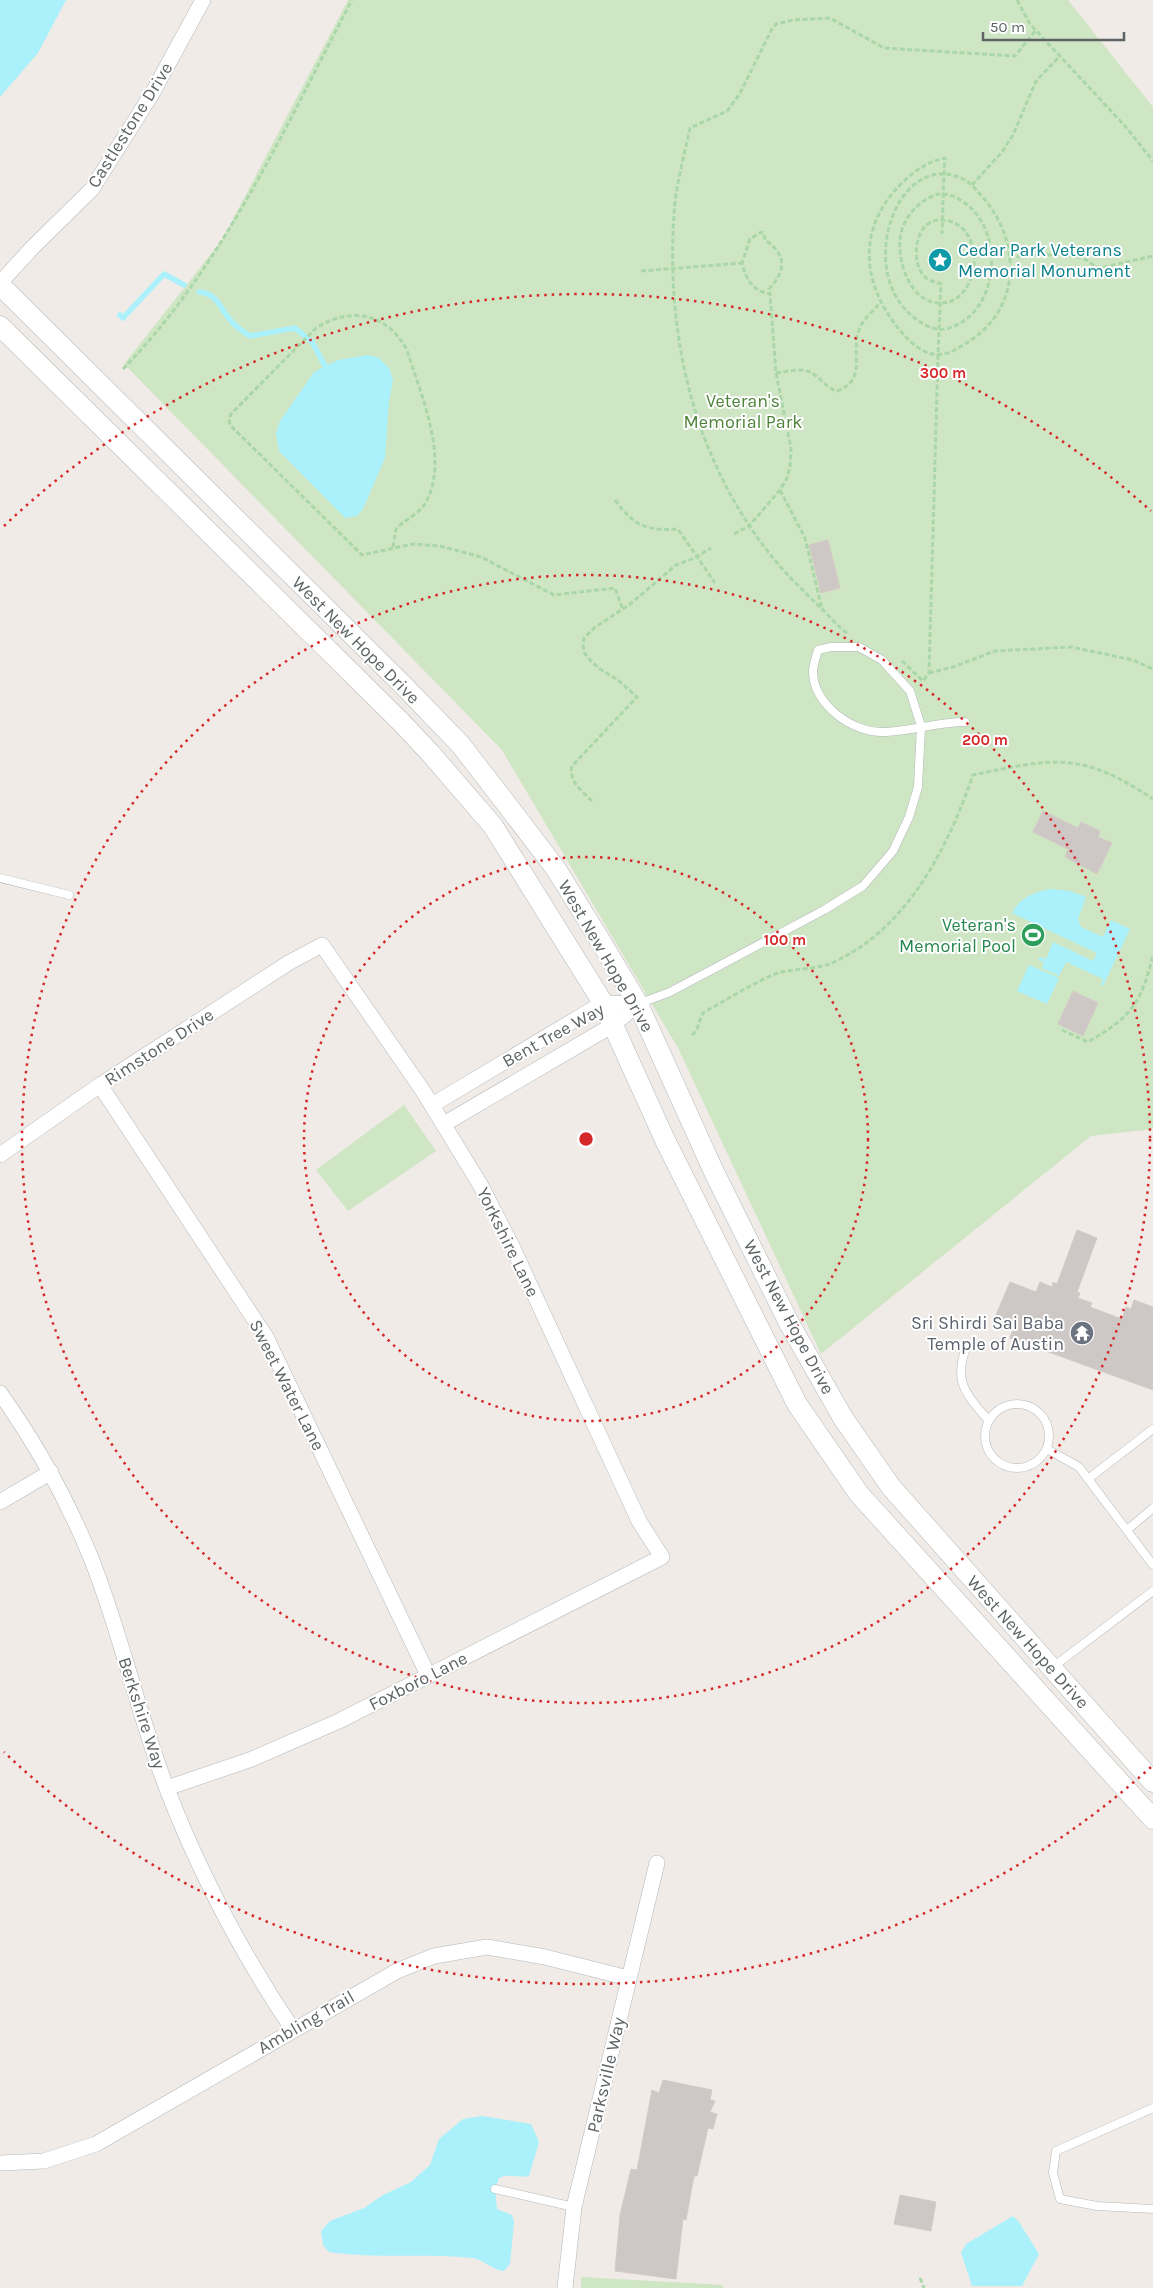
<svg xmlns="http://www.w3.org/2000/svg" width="1153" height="2288" font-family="Karla,sans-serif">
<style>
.green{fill:#cfe6c4}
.water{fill:#aaf1fc}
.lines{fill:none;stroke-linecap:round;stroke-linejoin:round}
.stream{stroke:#aaf1fc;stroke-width:5.5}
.building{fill:#cdc8c6;stroke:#d4cbc5}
.service-casing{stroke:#b4b8ba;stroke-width:9}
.minor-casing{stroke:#b4b8ba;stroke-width:16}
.secondary-casing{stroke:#b3b8ba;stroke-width:21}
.path{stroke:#aad7a8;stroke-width:3;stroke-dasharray:5 2.5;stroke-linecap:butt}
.service{stroke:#fff;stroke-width:8}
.minor{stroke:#fff;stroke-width:15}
.secondary{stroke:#fff;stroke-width:20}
.ring{fill:none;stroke:#d62828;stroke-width:2.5;stroke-dasharray:2.5 5}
.labels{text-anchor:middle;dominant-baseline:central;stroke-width:4;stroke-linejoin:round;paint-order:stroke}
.street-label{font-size:18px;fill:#5e6466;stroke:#fff}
.culture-label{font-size:18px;fill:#0d838f;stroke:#fff;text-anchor:start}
.park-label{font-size:18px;fill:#4c8338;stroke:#fff}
.leisure-label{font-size:18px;fill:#27864d;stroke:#fff;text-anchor:end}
.worship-label{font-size:18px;fill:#5b616d;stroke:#fff;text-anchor:end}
.centre{fill:#d62828;stroke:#fff;stroke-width:2.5}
.ring-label{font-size:15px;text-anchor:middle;font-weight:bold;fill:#d62828;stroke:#fff;stroke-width:4;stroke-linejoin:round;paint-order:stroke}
</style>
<rect width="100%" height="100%" fill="#f0ebe7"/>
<g class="green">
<polygon points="348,0 1068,0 1153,107 1153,1129 1091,1136 821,1354 678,1048 502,750 124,364 222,240"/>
<polygon points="404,1105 436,1151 348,1211 316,1170"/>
<polygon points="581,2277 723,2285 723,2288 581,2288"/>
</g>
<g class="water">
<polygon points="0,0 66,0 38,53 0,97"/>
<polygon points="368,355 379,358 389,368 393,380 389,401 385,458 363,509 357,516 345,518 279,451 276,433 280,421 314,372 338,360"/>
<path d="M1050,889L1070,891L1086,897L1078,919L1081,927L1103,937L1111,920L1130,929L1103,986L1101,985L1103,979L1066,962L1059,976L1042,968L1044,962L1038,960L1040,957L1046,959L1053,942L1093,961L1097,953L1012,913C1019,898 1035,892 1050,889Z"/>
<polygon points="1029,965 1059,978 1047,1004 1017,991"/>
<path d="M482,2116L531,2124L539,2142L529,2176C519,2178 508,2173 499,2178L495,2189L497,2209L512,2215L514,2222L510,2264L504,2271C492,2270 483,2259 472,2258C425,2253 376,2259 329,2252L323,2245L321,2231L330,2221L364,2208L383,2195L411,2182L430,2165L439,2139L463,2119Z"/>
<polygon points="1013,2216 1019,2222 1039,2254 1022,2286 972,2286 961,2253 966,2244"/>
</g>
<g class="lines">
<g class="stream">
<path d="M199,292C218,293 220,309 231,321C236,327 244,332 250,336L295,328L312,342L325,366"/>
<polyline points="120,315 123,318 164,274 184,285"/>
</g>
</g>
<g class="building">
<polygon points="828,540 840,588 821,593 809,545"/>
<polygon points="1043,811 1078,828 1081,822 1100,831 1098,837 1112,843 1097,874 1065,857 1068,849 1033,832"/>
<polygon points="1073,991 1098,1003 1083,1036 1058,1024"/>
<polygon points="1077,1230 1097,1238 1077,1292 1080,1293 1078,1298 1092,1303 1090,1307 1122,1319 1126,1307 1131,1309 1134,1300 1153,1307 1153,1390 1010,1338 1013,1329 993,1322 1010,1282 1036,1292 1040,1282 1052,1287 1053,1282 1057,1284"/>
<polygon points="663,2080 712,2090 710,2100 715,2101 710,2112 717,2114 713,2129 708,2128 697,2176 694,2176 686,2220 683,2219 676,2279 615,2271 620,2215 631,2169 637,2170 652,2090 659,2093"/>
<polygon points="900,2195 936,2202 931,2231 894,2224"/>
</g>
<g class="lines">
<g class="service-casing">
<g id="service">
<polyline points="0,878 69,895"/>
<path d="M638,1004L670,992L824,910L863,886L893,851L909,817L918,787L921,726L910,691L882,660L859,647H831L818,650C816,657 813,665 813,672C813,705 854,734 885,732C912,731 938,722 965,722"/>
<path d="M966,1348C953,1383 967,1395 989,1421"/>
<circle cx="1017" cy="1436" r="32"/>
<polyline points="1047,1449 1079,1467 1153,1565"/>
<polyline points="1088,1479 1153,1429"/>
<polyline points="1127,1530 1153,1508"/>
<polyline points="1053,1667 1153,1591"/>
<polyline points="1153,2108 1056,2151 1053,2173 1060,2199 1097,2206 1153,2209"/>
<polyline points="495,2189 574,2207"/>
</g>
</g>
<g class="minor-casing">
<g id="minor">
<polyline points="0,283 32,248 92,189 153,92 203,0"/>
<polyline points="100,1085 266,1337 428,1675"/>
<polyline points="432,1105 603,1003 638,1004"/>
<polyline points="444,1124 613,1025 638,1004"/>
<polyline points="0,1155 100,1085 290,962 322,945 423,1091 481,1186 511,1244 639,1521 662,1557 339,1721 252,1759 167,1788"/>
<path d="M0,1393C37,1445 67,1499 91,1558C121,1633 138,1714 167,1789C200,1874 242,1954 293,2030"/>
<polyline points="0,1502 51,1472"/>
<polyline points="0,2163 44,2161 96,2144 397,1971 434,1956 487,1947 545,1957 628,1978"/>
<polyline points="565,2288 574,2207 657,1863"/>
</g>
</g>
<g class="secondary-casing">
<g id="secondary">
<polyline points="0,285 404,686 460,744 498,793 556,869 598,937 638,1004 714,1172 789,1323 843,1418 891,1487 1153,1782"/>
<polyline points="0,326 400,721 431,754 493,826 603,1003 665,1140 797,1404 859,1494 1153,1819"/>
</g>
</g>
<g class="path">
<polyline points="1017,0 1030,24 1125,126 1153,161"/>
<polyline points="972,185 1002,152 1013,135 1036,81 1060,56"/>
<path d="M1009,257C1034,257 1060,251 1084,259C1090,261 1094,267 1100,268L1153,256"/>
<polyline points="641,271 742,263"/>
<path d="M123,369C223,267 286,125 352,0"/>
<path d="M776,373C786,372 802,367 812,373C821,378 826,388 837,391C868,380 850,353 859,330C863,319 873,311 881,302"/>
<polyline points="780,490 805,538 822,609"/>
<path d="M615,500C634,526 646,531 678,529L715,583"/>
<path d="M734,534L749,526L780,490L787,478L790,467L791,448L776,373L770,294C752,291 746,279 742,263L750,239L761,232L764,233L765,240C786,254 787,270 769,289L770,294"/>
<path d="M393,547L396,529C406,518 421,514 427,500C449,457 420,393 407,350C387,313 351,306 316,328L231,414L229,419L230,425L362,555L413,544L440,546L481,557L554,595L615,588L623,610"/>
<path d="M847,633C838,627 830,617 822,609C810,597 797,585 785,572C695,471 663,335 675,202C678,178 685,152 690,128L727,111L739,95L772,29L776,24L793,20L830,18L884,48L1015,56L1036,30"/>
<path d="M902,661L923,681L929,673L938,355C939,331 940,308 941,284C935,282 929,281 924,276C910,261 915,220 940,220C989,220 982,305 939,303C911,302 898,264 900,240C901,223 913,207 927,199C939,191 950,193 962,201C1007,229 1000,317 945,329C934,331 925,325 916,319C853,274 897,147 963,179C972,183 979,193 986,201C1021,245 1020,307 971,340C962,345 953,353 943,354C928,357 914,346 905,336C862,289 854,230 902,183C915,170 927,162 945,158C943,184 943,209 942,234"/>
<polyline points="929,673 953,667 995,651 1071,647 1133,660 1153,669"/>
<path d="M592,801C582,791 568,781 572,766L637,697L618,680L600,669L591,661L585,654L583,646L584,638L594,628L629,605L676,565L695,558L711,548"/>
<path d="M1062,1030L1088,1042C1131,1017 1141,1004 1153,955"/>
<path d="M692,1035C700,1029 698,1019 704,1012C727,1000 754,982 778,973C796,968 817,970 834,962C908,928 948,847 973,775C1054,758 1081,751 1153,799"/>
<polyline points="920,2278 924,2288"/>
</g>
<use href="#service" class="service"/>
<use href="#minor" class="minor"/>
<use href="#secondary" class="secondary"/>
</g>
<g class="ring">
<circle cx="586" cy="1139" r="282"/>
<circle cx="586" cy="1139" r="564"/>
<path d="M1151 1767A845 845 0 0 1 4 1752M4 526A845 845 0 0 1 1151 511"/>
</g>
<defs>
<g id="sight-disc" transform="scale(1.25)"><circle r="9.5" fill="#0f9aa8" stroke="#fff"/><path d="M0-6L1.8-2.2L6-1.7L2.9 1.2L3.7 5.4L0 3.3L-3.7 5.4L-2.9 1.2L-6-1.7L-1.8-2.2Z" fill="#fff"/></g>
<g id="stadium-disc" transform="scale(1.25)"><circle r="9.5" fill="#2e9e5b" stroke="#fff"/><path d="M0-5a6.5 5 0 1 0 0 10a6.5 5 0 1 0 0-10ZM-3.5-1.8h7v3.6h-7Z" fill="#fff"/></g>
<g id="temple-disc" transform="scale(1.25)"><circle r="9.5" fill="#6b7280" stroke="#fff"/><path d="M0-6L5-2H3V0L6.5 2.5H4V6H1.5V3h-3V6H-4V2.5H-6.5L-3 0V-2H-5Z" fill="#fff"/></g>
</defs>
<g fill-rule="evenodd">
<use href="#sight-disc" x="940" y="260"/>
<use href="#stadium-disc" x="1033" y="935"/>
<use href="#temple-disc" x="1082" y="1333"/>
</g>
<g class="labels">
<g class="street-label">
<text transform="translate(130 125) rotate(-58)">Castlestone Drive</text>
<text transform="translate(356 640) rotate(45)">West New Hope Drive</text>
<text transform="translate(606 956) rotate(60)">West New Hope Drive</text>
<text transform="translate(553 1035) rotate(-29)">Bent Tree Way</text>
<text transform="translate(159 1047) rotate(-33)">Rimstone Drive</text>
<text transform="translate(508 1242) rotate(64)">Yorkshire Lane</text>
<text transform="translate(789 1317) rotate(62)">West New Hope Drive</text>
<text transform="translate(287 1385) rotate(63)">Sweet Water Lane</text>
<text transform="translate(1028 1642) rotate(48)">West New Hope Drive</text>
<text transform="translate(418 1681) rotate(-27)">Foxboro Lane</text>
<text transform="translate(142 1713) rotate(72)">Berkshire Way</text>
<text transform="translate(306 2022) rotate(-30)">Ambling Trail</text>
<text transform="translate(606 2075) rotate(-77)">Parksville Way</text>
</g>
<g class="culture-label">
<text x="958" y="250">Cedar Park Veterans<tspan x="958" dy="21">Memorial Monument</tspan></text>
</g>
<g class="park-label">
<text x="743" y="401">Veteran's<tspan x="743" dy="21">Memorial Park</tspan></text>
</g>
<g class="leisure-label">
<text x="1016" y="925">Veteran's<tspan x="1016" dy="21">Memorial Pool</tspan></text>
</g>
<g class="worship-label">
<text x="1064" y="1323">Sri Shirdi Sai Baba<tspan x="1064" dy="21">Temple of Austin</tspan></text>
</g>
</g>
<circle cx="586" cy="1139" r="8" class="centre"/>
<g class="ring-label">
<text x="943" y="378">300 m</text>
<text x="985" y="745">200 m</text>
<text x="785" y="945">100 m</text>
</g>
<path d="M983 32v8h141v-8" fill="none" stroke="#5e6466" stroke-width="2.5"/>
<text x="990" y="32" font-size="15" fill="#5e6466" stroke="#ffffff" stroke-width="4" paint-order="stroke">50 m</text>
</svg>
